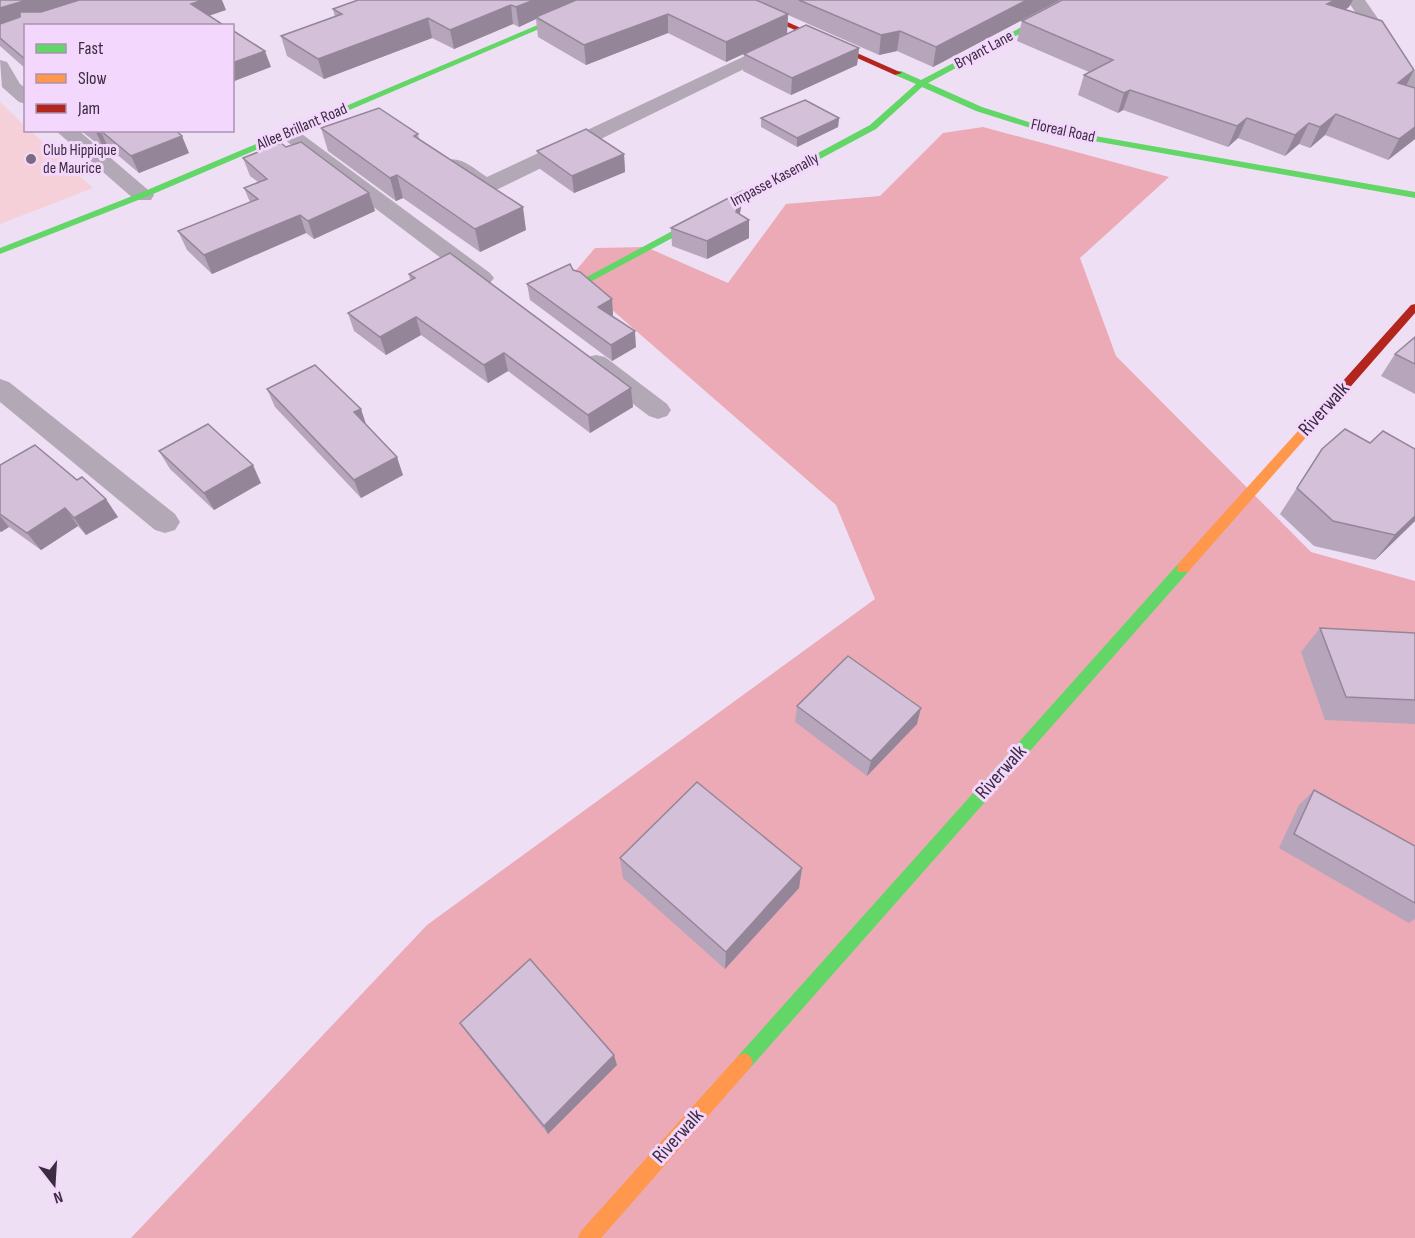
<svg xmlns="http://www.w3.org/2000/svg" width="1415" height="1238" font-family="'Sofia Sans Condensed',sans-serif">
<style>
.green{fill:#f6d0d9}
.forest{fill:#ebaab5}
.lines{fill:none;stroke-linecap:round;stroke-linejoin:round}
.street{fill:#b3a8b6;fill-rule:evenodd}
.fast{fill:#63d668;fill-rule:evenodd}
.slow{fill:#ff974d;fill-rule:evenodd}
.jam{fill:#b3261e;fill-rule:evenodd}
.wall{fill:#b6a5bb}
.shaded-wall{fill:#948698}
.building{fill:#d4c0d9;stroke:#948698;stroke-width:1.5}
.poi-dot{fill:#7a6b7f;stroke:#f4d7fc;stroke-width:2}
.labels{text-anchor:middle;dominant-baseline:central;stroke-width:6;stroke-linejoin:round;paint-order:stroke}
.far-street-label{font-size:16px;fill:#3b2d40;stroke:#f4d7fc}
.far-poi-label{font-size:16px;fill:#3b2d40;stroke:#f4d7fc;text-anchor:start}
.street-label{font-size:20px;fill:#3b2d40;stroke:#f4d7fc}
</style>
<rect width="100%" height="100%" fill="#efdff4"/>
<polygon class="green" points="0,102 25,126 26,130 31,131 93,188 0,224"/>
<polygon class="forest" points="983,127 1169,177 1080,258 1116,356 1311,552 1415,581 1415,1238 131,1238 427,925 875,599 836,505 572,275 595,248 646,247 728,283 786,204 880,196 943,133"/>
<g class="lines">
<g class="street">
<polygon points="1347,0 1365,0 1415,72 1415,92 1408,90"/>
<path d="M781,39L790,44L787,48L494,191H478L443,164L446,160C462,156 474,169 487,177Z"/>
<polygon points="0,60 7,62 20,84 26,88 26,104 19,102 2,87"/>
<polygon points="288,127 295,129 490,273 494,278 490,283 474,283 281,137 278,133 281,129"/>
<polygon points="55,130 78,130 154,195 151,200 135,200"/>
<polygon points="596,355 605,357 667,404 671,410 667,416 658,419 649,416 587,369 583,363 587,357"/>
<polygon points="0,379 9,382 175,514 180,522 175,530 165,533 155,530 0,402"/>
</g>
<g class="fast">
<polygon points="597,0 607,0 146,197 0,254 0,248 140,193"/>
<polygon points="1073,0 1083,0 928,83 982,107 1044,127 1415,192 1415,198 1043,132 976,111 922,87 876,129 590,282 586,283 581,280 870,125 916,84 895,75 895,71 901,71 921,80"/>
<polygon points="1183,563 1188,564 1189,568 1188,572 750,1068 744,1071 738,1068 735,1062 738,1056 1178,564"/>
</g>
<g class="slow">
<polygon points="1320,410 1326,414 1324,417 1188,572 1178,572 1177,568 1178,564 1316,411"/>
<polygon points="744,1053 750,1056 753,1062 750,1068 601,1238 578,1238 581,1231 738,1056"/>
</g>
<g class="jam">
<polygon points="728,0 738,0 902,73 895,75"/>
<polygon points="1415,304 1415,313 1324,417 1316,417 1316,411 1411,305"/>
</g>
</g>
<g class="wall">
<polygon points="0,0 226,10 26,26 26,69 0,46"/>
<polygon points="358,0 1060,0 933,67 897,51 879,55 788,15 787,34 726,62 668,33 586,65 538,37 536,19 519,27 513,24 454,49 432,38 324,79 287,56 281,36 335,17 333,9"/>
<polygon points="1349,7 1345,10 1406,85 1415,139 1388,160 1325,135 1310,148 1299,144 1285,156 1238,138 1228,147 1123,110 1118,113 1078,95 1084,75 1089,72 1017,41 1022,21"/>
<polygon points="859,48 857,65 791,95 743,71 744,54"/>
<polygon points="761,118 839,118 838,127 797,147 761,127"/>
<polygon points="321,128 418,134 419,139 526,230 480,252 403,198 396,201 328,151"/>
<polygon points="80,130 175,130 189,153 139,173 108,147 104,149"/>
<polygon points="286,147 369,193 375,211 314,239 306,233 212,274 187,250 178,231 250,202 244,188 258,182 250,176 243,158"/>
<polygon points="537,151 624,154 625,172 574,193 540,169"/>
<polygon points="742,191 741,208 740,214 749,238 707,259 672,246 671,228"/>
<polygon points="573,270 612,299 613,315 612,316 636,347 612,361 530,300 527,284"/>
<polygon points="409,274 631,388 633,407 590,433 508,371 488,383 421,335 386,355 354,331 348,313 410,280"/>
<polygon points="1415,337 1415,394 1381,376 1395,354"/>
<polygon points="267,389 367,426 403,475 361,498 275,407"/>
<polygon points="1370,443 1415,521 1375,560 1314,546 1280,514 1322,449"/>
<polygon points="159,451 261,483 214,510 170,469"/>
<polygon points="0,465 118,517 86,535 78,526 41,550 9,527 1,532 0,531"/>
<polygon points="1320,628 1415,633 1415,724 1325,720 1301,652"/>
<polygon points="797,706 917,724 867,776 795,722"/>
<polygon points="1314,790 1415,846 1415,919 1409,923 1279,848 1299,805"/>
<polygon points="620,858 802,868 799,888 725,969 623,878"/>
<polygon points="460,1023 617,1065 548,1134 467,1033"/>
</g>
<g class="shaded-wall">
<polygon points="27,0 85,0 0,27 0,8"/>
<polygon points="203,0 222,0 226,10 197,20 191,4"/>
<polygon points="534,0 582,0 536,17 536,19 519,27 516,7"/>
<polygon points="1027,0 1060,0 933,67 936,47"/>
<polygon points="1335,0 1353,0 1349,7 1318,24 1327,4"/>
<polygon points="511,5 513,24 454,49 450,30"/>
<polygon points="668,14 668,33 586,65 584,45"/>
<polygon points="788,14 787,34 726,62 726,42"/>
<polygon points="428,18 432,38 324,79 318,59"/>
<polygon points="900,31 897,51 879,55 881,35"/>
<polygon points="859,48 857,65 791,95 792,78"/>
<polygon points="265,51 271,67 232,82 232,63"/>
<polygon points="1414,70 1404,90 1398,83"/>
<polygon points="1130,90 1123,110 1118,113 1124,93"/>
<polygon points="1336,114 1325,135 1310,148 1320,127"/>
<polygon points="839,118 838,127 797,147 797,138"/>
<polygon points="1247,118 1238,138 1228,147 1237,126"/>
<polygon points="1309,123 1299,144 1285,156 1295,135"/>
<polygon points="1415,127 1415,139 1388,160 1399,139"/>
<polygon points="100,130 108,147 104,149 96,132"/>
<polygon points="182,136 189,153 139,173 131,156"/>
<polygon points="624,154 625,172 574,193 572,176"/>
<polygon points="397,175 403,198 396,201 390,178"/>
<polygon points="742,191 741,208 736,227 749,220 749,238 707,259 707,241 736,212"/>
<polygon points="369,193 375,211 314,239 308,221"/>
<polygon points="523,207 526,230 480,252 475,229"/>
<polygon points="300,215 306,233 212,274 204,255"/>
<polygon points="612,299 613,315 600,323 598,307"/>
<polygon points="416,317 421,335 386,355 380,337"/>
<polygon points="635,331 636,347 612,361 611,345"/>
<polygon points="504,353 508,371 488,383 484,365"/>
<polygon points="631,388 633,407 590,433 588,415"/>
<polygon points="361,409 367,427 354,412"/>
<polygon points="397,457 403,475 361,498 354,480"/>
<polygon points="253,465 261,483 214,510 204,493"/>
<polygon points="106,499 118,517 86,535 74,518"/>
<polygon points="65,508 78,526 41,550 27,533"/>
<polygon points="0,516 9,527 1,532 0,531"/>
<polygon points="1415,516 1415,521 1375,560 1395,535"/>
<polygon points="921,708 917,724 867,776 871,761"/>
<polygon points="802,868 799,888 725,969 726,952"/>
<polygon points="614,1055 617,1065 548,1134 544,1126"/>
</g>
<g class="building">
<polygon points="0,0 27,0 0,8"/>
<polygon points="79,0 203,0 191,4 225,26 26,26 26,60 0,38 0,24 20,17 20,12 41,12"/>
<polygon points="358,0 534,0 516,7 511,5 450,30 428,18 318,59 281,36 342,14 333,9"/>
<polygon points="576,0 756,0 788,14 726,42 668,14 584,45 536,17"/>
<polygon points="799,0 1027,0 936,47 900,31 881,35"/>
<polygon points="1062,0 1335,0 1327,4 1382,21 1414,70 1398,83 1415,88 1415,127 1399,139 1336,114 1320,127 1309,123 1295,135 1247,118 1237,126 1130,90 1124,93 1084,75 1113,60 1022,21"/>
<polygon points="806,25 859,48 792,78 744,54"/>
<polygon points="232,30 265,51 232,63"/>
<polygon points="805,100 839,118 797,138 761,118"/>
<polygon points="379,108 418,134 414,136 523,207 475,229 397,175 390,178 321,128"/>
<polygon points="586,129 624,154 572,176 537,151"/>
<polygon points="100,130 175,130 182,136 131,156"/>
<polygon points="301,142 369,193 308,221 300,215 204,255 178,231 258,199 244,188 267,179 243,158 281,143 286,147"/>
<polygon points="742,191 736,212 749,220 707,241 671,228"/>
<polygon points="450,253 631,388 588,415 504,353 484,365 416,317 380,337 348,313 415,278 409,274"/>
<polygon points="570,264 573,270 580,272 612,299 598,307 635,331 611,345 527,284"/>
<polygon points="1415,337 1415,364 1395,354"/>
<polygon points="315,365 361,409 354,412 397,457 354,480 267,389"/>
<polygon points="208,424 253,465 204,493 159,451"/>
<polygon points="1345,429 1370,443 1383,431 1415,449 1415,516 1395,535 1333,521 1297,488 1322,449"/>
<polygon points="35,445 77,480 82,477 106,499 74,518 65,508 27,533 0,514 0,465"/>
<polygon points="1320,628 1415,633 1415,700 1346,697"/>
<polygon points="848,656 921,708 871,761 797,706"/>
<polygon points="697,782 802,868 726,952 620,858"/>
<polygon points="1314,790 1415,846 1415,903 1294,834"/>
<polygon points="530,959 614,1055 544,1126 460,1023"/>
</g>
<circle class="poi-dot" cx="31" cy="159" r="6"/>
<g class="labels">
<g class="far-street-label">
<text transform="translate(984 50) rotate(-28)">Bryant Lane</text>
<text transform="translate(302 127) rotate(-23)">Allee Brillant Road</text>
<text transform="translate(1063 131) rotate(12)">Floreal Road</text>
<text transform="translate(775 180) rotate(-28)">Impasse Kasenally</text>
</g>
<g class="far-poi-label">
<text x="43" y="150">Club Hippique<tspan x="43" dy="18">de Maurice</tspan></text>
</g>
<g class="street-label">
<text transform="translate(1324 409) rotate(-48)">Riverwalk</text>
<text transform="translate(1001 772) rotate(-48)">Riverwalk</text>
<text transform="translate(678 1136) rotate(-48)">Riverwalk</text>
</g>
</g>
<rect x="24" y="24" width="210" height="108" fill="#f4d7fc" stroke="#aa93b1" stroke-width="1.5"/>
<rect x="36" y="44" width="30" height="9" fill="#63d668" stroke="#aa93b1" stroke-width="1.5"/>
<text x="78" y="54" font-size="18" fill="#3b2d40">Fast</text>
<rect x="36" y="74" width="30" height="9" fill="#ff974d" stroke="#aa93b1" stroke-width="1.5"/>
<text x="78" y="84" font-size="18" fill="#3b2d40">Slow</text>
<rect x="36" y="104" width="30" height="9" fill="#b3261e" stroke="#aa93b1" stroke-width="1.5"/>
<text x="78" y="114" font-size="18" fill="#3b2d40">Jam</text>
<g transform="translate(54 1184) rotate(163)" stroke="#f4d7fc" stroke-width="4.5" paint-order="stroke">
<path d="M0-4.5L10 22L0 15L-10 22Z" fill="#3b2d40"/>
<text y="-9" font-size="16" font-weight="bold" text-anchor="middle" fill="#3b2d40">N</text>
</g>
</svg>
